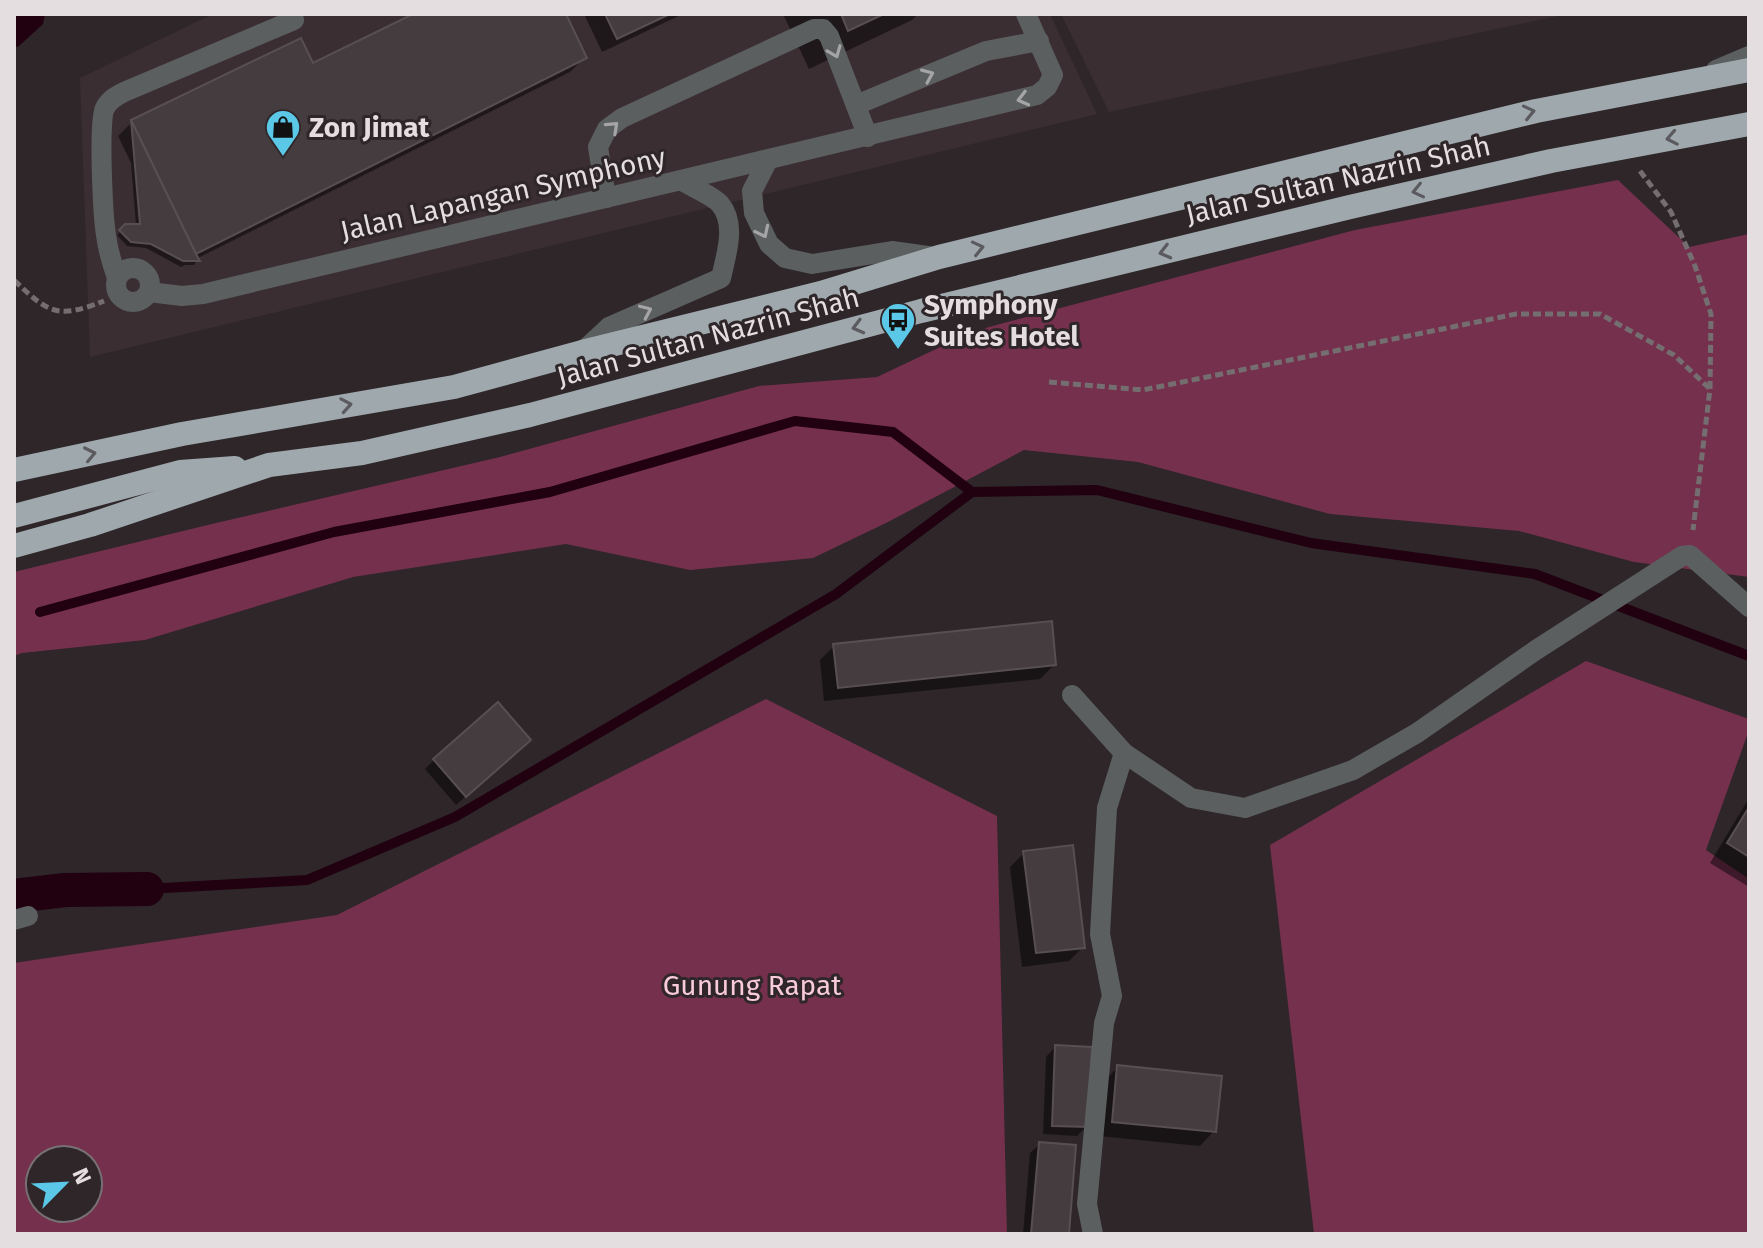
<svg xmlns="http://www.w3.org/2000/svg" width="1763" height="1248" font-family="'Fira Sans',sans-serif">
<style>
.built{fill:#3b2e33}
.green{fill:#75304d;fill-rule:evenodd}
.water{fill:#21000f}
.shadow{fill:#0007}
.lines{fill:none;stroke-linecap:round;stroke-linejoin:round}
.stream{stroke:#21000f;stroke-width:10}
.canal{stroke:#21000f;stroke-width:34}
.building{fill:#453c3f;stroke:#584f52;stroke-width:2}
.path{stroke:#756e70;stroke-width:5;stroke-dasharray:8 4;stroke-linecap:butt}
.minor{stroke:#5b5f60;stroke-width:20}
.highway{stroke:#9fa9ad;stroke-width:24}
.oneway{stroke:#a6a5a6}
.oneway2{stroke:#5b5a5e}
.labels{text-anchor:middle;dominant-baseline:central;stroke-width:6;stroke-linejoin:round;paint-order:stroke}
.poi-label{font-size:28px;font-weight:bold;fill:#e4dee0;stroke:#2e2629;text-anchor:start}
.street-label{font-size:28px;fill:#e4dee0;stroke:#2e2629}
.park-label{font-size:28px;fill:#f8cada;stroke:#2e2629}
</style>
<rect width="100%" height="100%" fill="#2e2629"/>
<g class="built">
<polygon points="213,14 1050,14 1097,114 90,357 80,78"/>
<polygon points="1061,14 1567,14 1109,112"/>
</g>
<g class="green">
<polygon points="1618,180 1689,247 1749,234 1749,577 1634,562 1519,531 1330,514 1138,462 1024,450 888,522 813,558 690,570 566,544 353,577 145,640 22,653 14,656 14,572 216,523 500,457 759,386 877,377 974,331 1355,230"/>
<polygon points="1586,661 1749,719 1749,730 1706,850 1749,879 1749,1234 1314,1234 1270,845"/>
<path d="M766,699L997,816L1007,1234H14V963L337,915ZM40,1160H88V1208H40Z"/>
</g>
<polygon class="water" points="14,14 45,14 43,24 19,46 14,48"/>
<g class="shadow">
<polygon points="417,14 564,14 585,57 570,72 196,259 197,261 194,265 185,265 181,267 146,248 127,246 117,235 126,226 136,226 131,163 118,136 133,121 312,65"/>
<polygon points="584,14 683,14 602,52"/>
<polygon points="783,14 918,14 912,20 809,69"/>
<polygon points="834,646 1054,665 1040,679 824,701 820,660"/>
<polygon points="519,749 456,805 425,769 434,760"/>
<polygon points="1749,798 1749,887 1710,863"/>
<polygon points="1024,853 1083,947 1069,961 1022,967 1010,867"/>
<polygon points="1055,1047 1087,1126 1077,1136 1043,1134 1046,1057"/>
<polygon points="1118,1067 1214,1131 1200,1146 1098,1136 1103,1082"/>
<polygon points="1040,1144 1067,1234 1023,1234 1030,1153"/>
</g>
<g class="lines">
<g class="stream">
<polyline points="40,612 334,532 550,492 795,421 893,432 972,492"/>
<polyline points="147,889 307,880 455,817 836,594 972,492 1097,490 1311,543 1535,574 1749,656"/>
</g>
<polyline class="canal" points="14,896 65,890 147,889"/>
</g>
<g class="building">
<polygon points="413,14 566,14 587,58 196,254 131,120 301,38 313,63"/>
<polygon points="605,14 670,14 617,39"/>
<polygon points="841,14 884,14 848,31"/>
<polygon points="131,120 196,254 200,261 183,261 151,244 131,242 119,230 125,224 140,224"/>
<polygon points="1052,621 1056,665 838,688 833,644"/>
<polygon points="498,702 531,740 466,797 433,759"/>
<polygon points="1749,807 1749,857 1727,843"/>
<polygon points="1073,845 1085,948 1036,953 1023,851"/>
<polygon points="1055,1045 1092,1047 1089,1127 1052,1126"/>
<polygon points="1117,1065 1222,1076 1216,1132 1112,1122"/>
<polygon points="1039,1142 1076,1145 1069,1234 1031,1234"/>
</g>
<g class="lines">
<g class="path">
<polyline points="1640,171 1671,212 1695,266 1711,314 1710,389 1693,530"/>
<path d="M14,280C49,314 58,319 104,301"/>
<polyline points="1049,382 1143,390 1516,314 1600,314 1674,355 1710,389"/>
</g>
<g class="minor">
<polyline points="1716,70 1749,56"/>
<polyline points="856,105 986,51 1039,41"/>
<polyline points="768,160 752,191 754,213 769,244 785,258 812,264 892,251 935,257"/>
<polyline points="606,198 598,147 607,129 622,118 814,29 823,29 829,36 868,137"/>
<circle cx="133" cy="285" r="17"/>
<path d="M117,278C112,264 108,250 106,235C103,216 98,120 105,108C109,100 116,96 124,92L294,20"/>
<polyline points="149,292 182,296 203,294 1037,95 1047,87 1053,75 1026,14"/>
<path d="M582,352L609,327L721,278C726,255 737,224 720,204C713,196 692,187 682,181"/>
<polyline points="1072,695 1124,753 1191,798 1245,808 1353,770 1417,733 1536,650 1682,556 1690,555 1749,607"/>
<polyline points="14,920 28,916"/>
<polyline points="1093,1234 1087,1204 1104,1023 1112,996 1100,934 1107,808 1124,753"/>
</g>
<g class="highway">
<polyline points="14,470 182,434 454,387 582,352 821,293 939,257 1536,111 1749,70"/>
<polyline points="14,516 180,472 235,468"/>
<polyline points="14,546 90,525 269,465 362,453 530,415 921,311 1350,207 1551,161 1749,124"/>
</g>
</g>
<defs><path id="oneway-chevron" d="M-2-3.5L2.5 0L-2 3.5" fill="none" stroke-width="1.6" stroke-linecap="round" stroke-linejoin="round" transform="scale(2)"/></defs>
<g class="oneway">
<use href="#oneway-chevron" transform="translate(835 52) rotate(68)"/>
<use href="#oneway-chevron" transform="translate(928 75) rotate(-23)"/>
<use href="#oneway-chevron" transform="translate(1023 99) rotate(166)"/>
<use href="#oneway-chevron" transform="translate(613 127) rotate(-43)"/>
<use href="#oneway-chevron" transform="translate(763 232) rotate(64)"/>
<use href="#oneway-chevron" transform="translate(646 311) rotate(-24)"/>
</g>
<g class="oneway2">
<use href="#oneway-chevron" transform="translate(1529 112) rotate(-13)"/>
<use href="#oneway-chevron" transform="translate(1672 138) rotate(169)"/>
<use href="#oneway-chevron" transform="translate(1418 191) rotate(167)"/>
<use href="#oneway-chevron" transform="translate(978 248) rotate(-13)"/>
<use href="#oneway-chevron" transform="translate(1165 252) rotate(166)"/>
<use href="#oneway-chevron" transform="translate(858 327) rotate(165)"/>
<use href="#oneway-chevron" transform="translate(346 405) rotate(-10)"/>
<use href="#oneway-chevron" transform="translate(90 454) rotate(-12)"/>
</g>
<defs>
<g id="shop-pin" transform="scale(1.8)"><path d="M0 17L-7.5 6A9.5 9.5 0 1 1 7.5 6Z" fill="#5bc8e7" stroke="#2e2629"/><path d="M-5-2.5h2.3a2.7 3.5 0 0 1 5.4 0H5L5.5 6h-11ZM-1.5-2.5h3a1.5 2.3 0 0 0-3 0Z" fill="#111"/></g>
<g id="bus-pin" transform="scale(1.8)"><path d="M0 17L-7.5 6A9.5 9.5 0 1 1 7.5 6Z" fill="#5bc8e7" stroke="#2e2629"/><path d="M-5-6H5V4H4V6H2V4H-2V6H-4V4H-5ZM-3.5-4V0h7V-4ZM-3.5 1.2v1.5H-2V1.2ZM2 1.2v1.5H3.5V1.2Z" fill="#111"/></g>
</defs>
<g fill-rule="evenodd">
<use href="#shop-pin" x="283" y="127"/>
<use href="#bus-pin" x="898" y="320"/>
</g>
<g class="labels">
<g class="poi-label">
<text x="309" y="127">Zon Jimat</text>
<text x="924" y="304">Symphony<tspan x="924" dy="32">Suites Hotel</tspan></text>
</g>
<g class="street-label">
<text transform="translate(1338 180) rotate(-13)">Jalan Sultan Nazrin Shah</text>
<text transform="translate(503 194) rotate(-13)">Jalan Lapangan Symphony</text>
<text transform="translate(708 337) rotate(-15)">Jalan Sultan Nazrin Shah</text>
</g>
<g class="park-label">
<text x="752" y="985">Gunung Rapat</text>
</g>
</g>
<rect width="1763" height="1248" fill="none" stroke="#e4dee0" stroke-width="32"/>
<g transform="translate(64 1184) rotate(66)"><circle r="38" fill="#2e2629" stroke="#777072" stroke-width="2"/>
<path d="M0-6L14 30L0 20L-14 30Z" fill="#5bc8e7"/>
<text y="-12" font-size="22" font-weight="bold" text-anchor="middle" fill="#e4dee0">N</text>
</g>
</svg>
